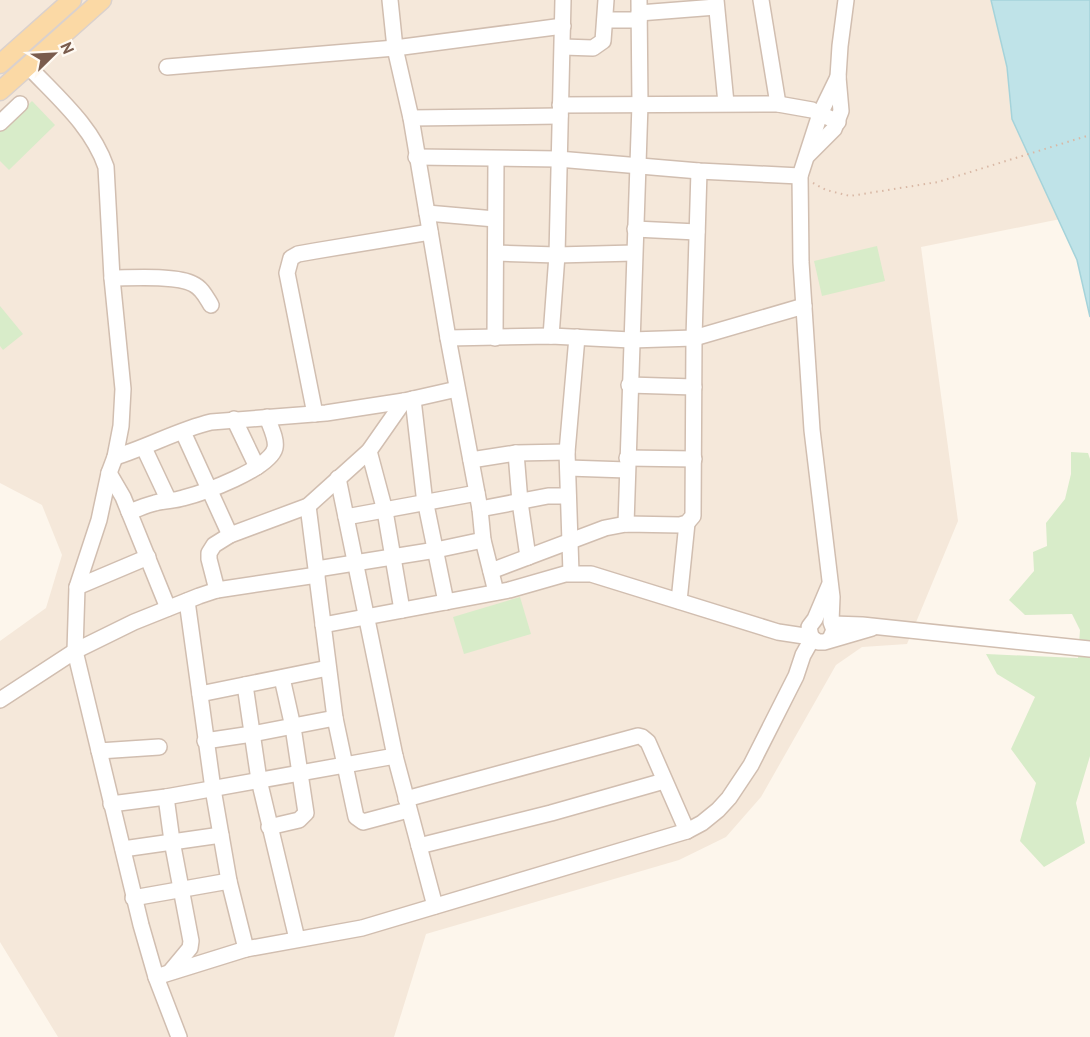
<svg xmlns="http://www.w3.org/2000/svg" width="1090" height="1037" font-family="'PT Sans',sans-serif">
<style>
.residential{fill:#f5e8da}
.green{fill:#d8ecc9}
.water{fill:#bfe3e8;stroke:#a5d3da;stroke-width:1.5}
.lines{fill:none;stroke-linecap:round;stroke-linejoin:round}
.minor-casing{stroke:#d1beb0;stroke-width:18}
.major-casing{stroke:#dad1cd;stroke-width:21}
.path{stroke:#d9b8a5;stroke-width:2;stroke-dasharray:1.5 4.5;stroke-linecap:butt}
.minor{stroke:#fff;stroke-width:15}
.major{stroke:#fbd9a5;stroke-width:18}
</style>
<rect width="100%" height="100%" fill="#fdf6ec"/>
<polygon class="residential" points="0,0 1090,0 1090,213 921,247 958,521 907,644 862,647 836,665 761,797 726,837 679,860 426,934 394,1037 58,1037 0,942 0,641 46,608 62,555 42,505 0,483"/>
<g class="green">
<polygon points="32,101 55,125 9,170 0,161 0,132"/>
<polygon points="877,246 885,281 822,296 814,261"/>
<polygon points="0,306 23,334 3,350 0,346"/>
<polygon points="1071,452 1088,453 1090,459 1090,756 1076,803 1085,843 1044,867 1020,841 1036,783 1011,749 1035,697 997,674 986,654 1078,658 1080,630 1072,614 1025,615 1009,600 1034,571 1033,552 1047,546 1046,523 1065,499 1071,474"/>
<polygon points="520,597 531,634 464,654 453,617"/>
</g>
<polygon class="water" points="991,0 1090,0 1090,317 1077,260 1012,119 1007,67"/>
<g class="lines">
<g class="minor-casing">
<g id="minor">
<polyline points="390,0 395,48 411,118 448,338 480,509 483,540 496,592"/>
<polyline points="716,0 726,103"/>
<polyline points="761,0 778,104"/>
<polyline points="639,13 716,7"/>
<polyline points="605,20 639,20"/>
<polyline points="563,47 593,48 603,41 606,0"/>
<path d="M28,66C57,97 92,126 106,167L112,278L123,389L121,426L115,457L109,473L99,520L77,587L75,651L141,925L156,977L179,1037"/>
<polyline points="167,67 395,48 563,26"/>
<polyline points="560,105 778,104 812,110 838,122"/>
<polyline points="411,118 560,116"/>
<polyline points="0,123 20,104"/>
<polyline points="808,155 834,129 841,111 838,77 840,46 846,0"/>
<polyline points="416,157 558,159 699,171 800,176"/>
<polyline points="427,213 495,219"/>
<polyline points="635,229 697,232"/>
<polyline points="496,253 557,255 634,253"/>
<path d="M112,278C132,278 177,275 193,284C202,288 206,297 211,305"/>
<polyline points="551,336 557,255 563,0"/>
<polyline points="448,338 551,336 631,340 694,338 804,306"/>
<polyline points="495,338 496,159"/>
<polyline points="629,385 694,387"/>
<polyline points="413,399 424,495 446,602"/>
<polyline points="315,414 287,273 291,258 298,254 315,251 430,232"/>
<polyline points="234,419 257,467"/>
<polyline points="183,432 230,535"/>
<polyline points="144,448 168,499"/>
<polyline points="369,451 385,511 402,610"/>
<polyline points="516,453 520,502 528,557"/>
<path d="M115,457C148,447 178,430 211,422L326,413L404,401L457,389"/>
<polyline points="627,458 694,459"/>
<polyline points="471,460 516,453 567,452"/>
<polyline points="568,468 627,470"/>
<polyline points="109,473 123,497 168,608"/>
<polyline points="338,478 395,756 435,906"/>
<polyline points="308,506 335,718 356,817 363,822 408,810"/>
<polyline points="480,509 548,496 568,496"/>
<path d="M129,512C138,509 146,505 155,503C165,500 174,501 183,498C203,493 270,469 275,448C277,439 270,426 267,417"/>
<polyline points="346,517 477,493"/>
<polyline points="626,524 640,104 639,0"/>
<polyline points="317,569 436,550 483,540"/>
<polyline points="491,571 605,528 626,524 680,525 687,523 693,516 694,338 699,171"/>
<polyline points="571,573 567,452 577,337"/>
<polyline points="77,587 148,557"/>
<polyline points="217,590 209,559 209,553 214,545 230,535 308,506 369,451 404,401"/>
<polyline points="187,601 213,789 229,881 246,949"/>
<polyline points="679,601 687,523"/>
<polyline points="833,624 862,625 1090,649"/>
<polyline points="323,625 509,590 565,574 591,574 778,632 811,637 818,642 824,642 872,628"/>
<polyline points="811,637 809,627 815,619 829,586"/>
<polyline points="830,639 834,630 831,622 832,597 812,430 801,262 800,176 820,114 838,77"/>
<polyline points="245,685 259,780 297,939"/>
<polyline points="200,694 328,668"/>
<polyline points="0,700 75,651 134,622 199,596 217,590 317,575"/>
<polyline points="205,741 252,734 335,718"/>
<polyline points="99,751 159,747"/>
<polyline points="166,797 172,841 191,941 190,948 170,972"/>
<polyline points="406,799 638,736 642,737 648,742 687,831"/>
<polyline points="111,804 166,797 395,756"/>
<polyline points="269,827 299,820 306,813 293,727 282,678"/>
<polyline points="419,846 551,813 664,781"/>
<polyline points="123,849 221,835"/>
<polyline points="133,898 229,881"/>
<polyline points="156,977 246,949 362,928 687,831 702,823 718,810 729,798 751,765 796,676 803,655 812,639"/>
</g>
</g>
<g class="major-casing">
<g id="major">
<polyline points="0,64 72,0"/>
<polyline points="0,91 102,0"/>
</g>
</g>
<polyline class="path" points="813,183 826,190 850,196 938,182 1090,135"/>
<use href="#minor" class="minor"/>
<use href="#major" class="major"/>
</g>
<g transform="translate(54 54) rotate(66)" stroke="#fffaf3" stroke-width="4.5" paint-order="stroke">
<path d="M0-4.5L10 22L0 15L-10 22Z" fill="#7a5c4d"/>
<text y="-9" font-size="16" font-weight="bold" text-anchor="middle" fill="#7a5c4d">N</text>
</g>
</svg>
